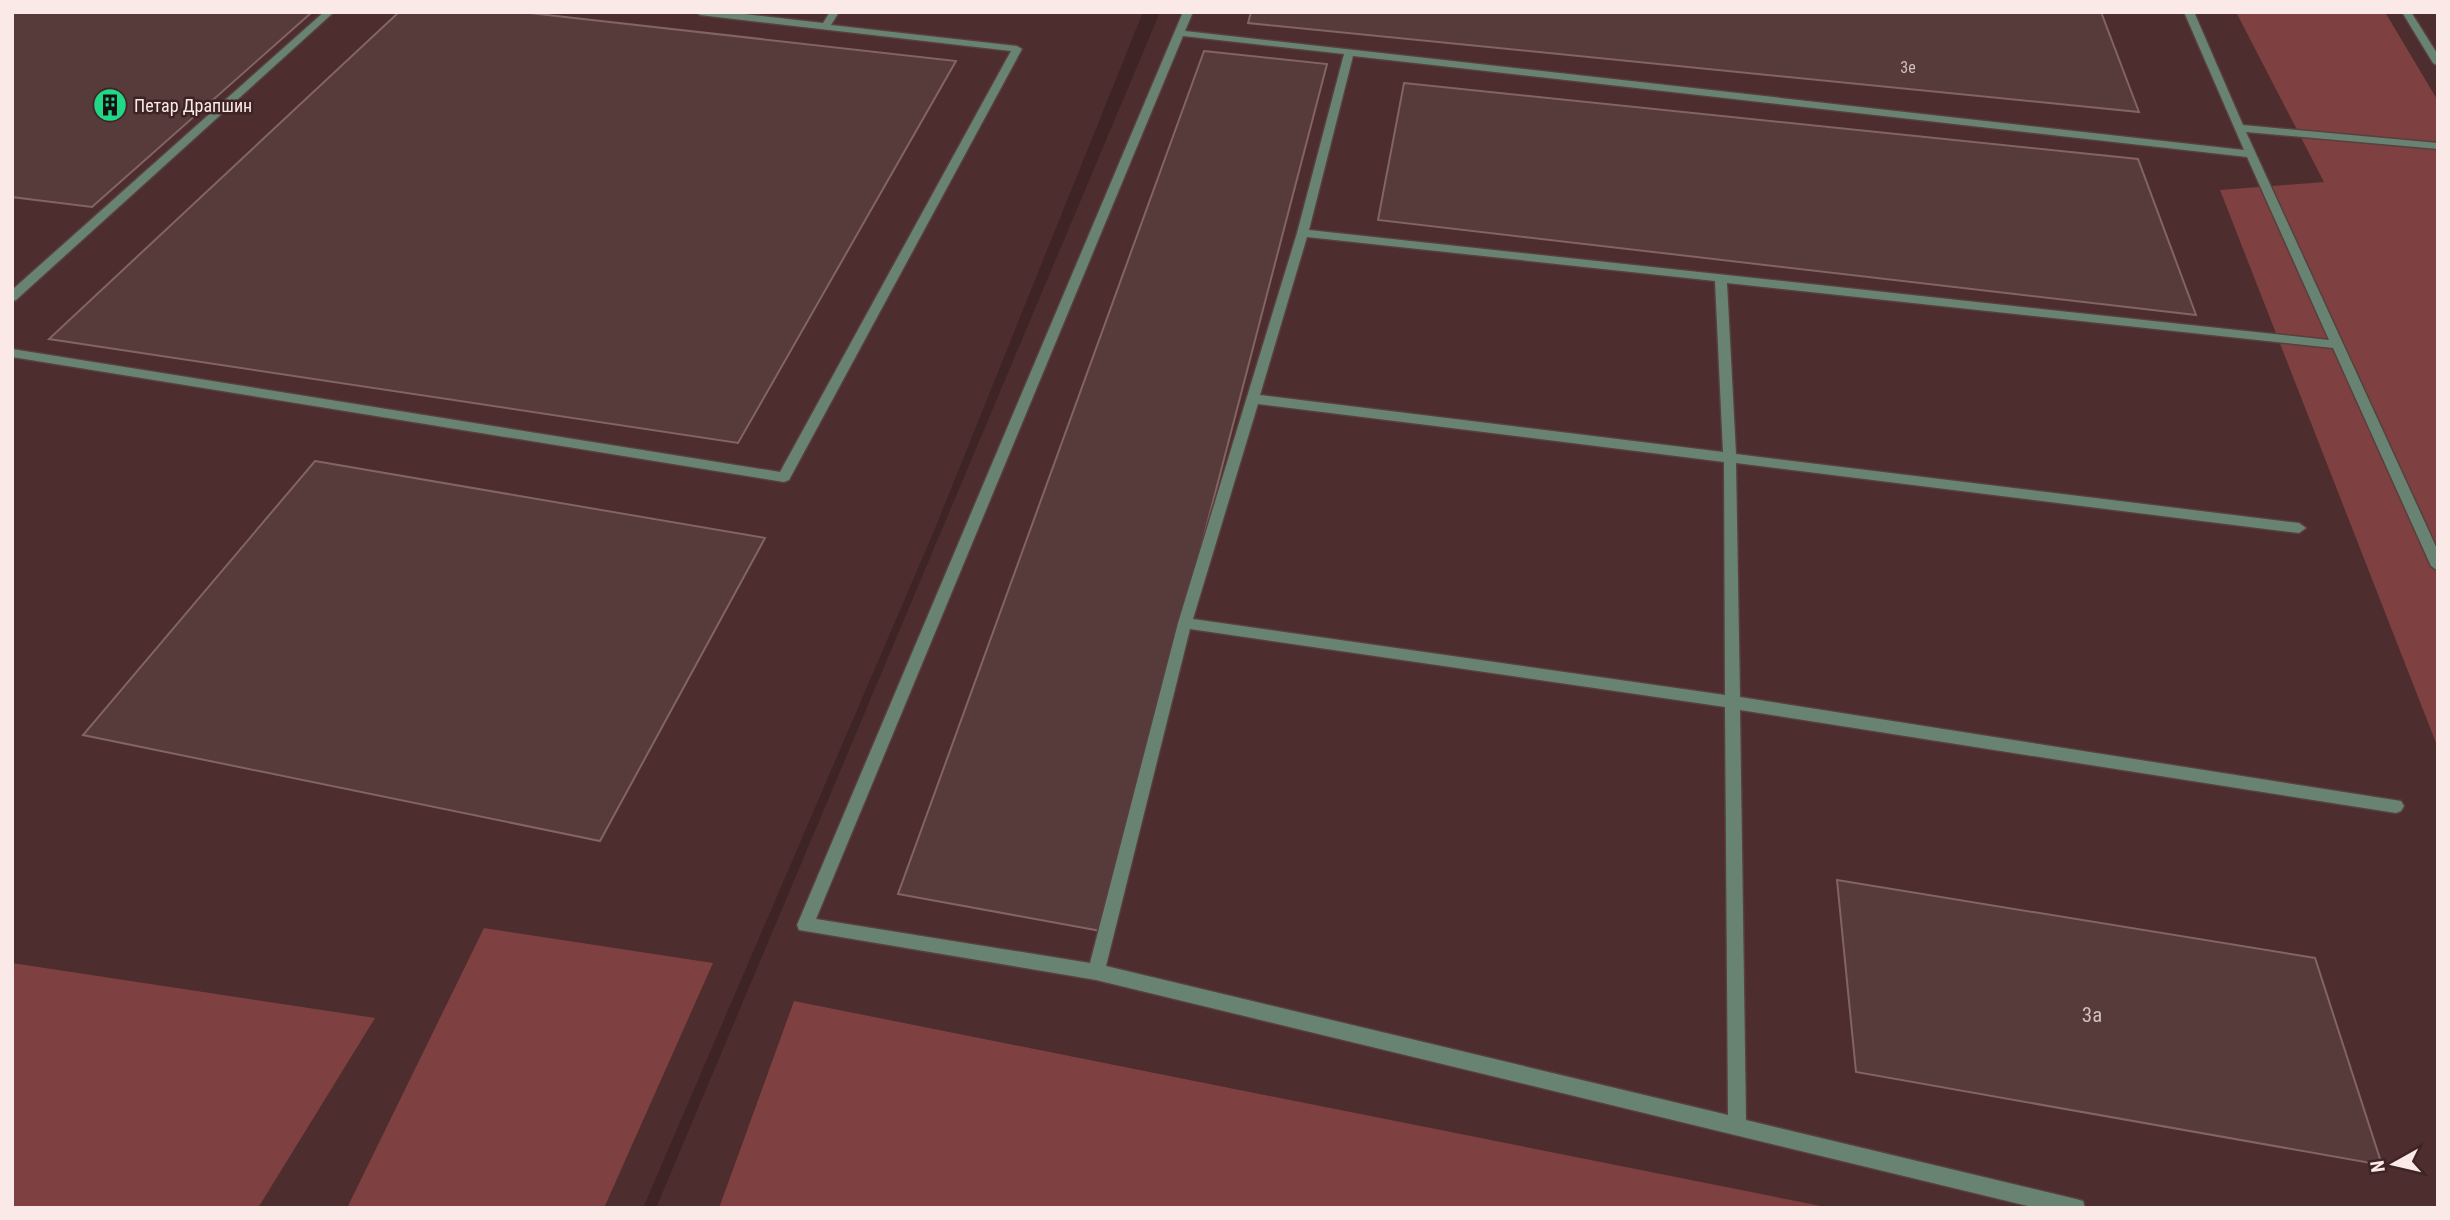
<svg xmlns="http://www.w3.org/2000/svg" width="2450" height="1220" font-family="'Roboto Condensed',sans-serif">
<style>
.built{fill:#4d2d2d}
.green{fill:#7e4041}
.building{fill:#563b3a;stroke:#826463;stroke-width:2}
.lines{fill:none;stroke-linecap:round;stroke-linejoin:round}
.lane-casing{stroke:#58403f;stroke-width:3}
.lane{fill:#698372;fill-rule:evenodd}
.labels{text-anchor:middle;dominant-baseline:central;stroke-width:5;stroke-linejoin:round;paint-order:stroke}
.far-number-label{font-size:16px;fill:#d2bebc}
.far-poi-label{font-size:18px;fill:#fbe9e8;stroke:#3e2424;text-anchor:start}
.near-number-label{font-size:21px;fill:#d2bebc}
</style>
<rect width="100%" height="100%" fill="#3e2424"/>
<g class="built">
<polygon points="12,12 1143,12 934,531 643,1208 12,1208"/>
<polygon points="1160,12 2438,12 2438,1208 656,1208"/>
</g>
<g class="green">
<polygon points="2236,12 2385,12 2438,101 2438,748 2220,190 2324,182"/>
<polygon points="484,928 713,963 604,1208 347,1208"/>
<polygon points="12,963 375,1018 258,1208 12,1208"/>
<polygon points="794,1001 1831,1208 719,1208"/>
</g>
<g class="building">
<polygon points="12,12 300,12 311,13 92,207 12,197"/>
<polygon points="399,12 521,12 956,61 738,443 49,339"/>
<polygon points="1251,12 2101,12 2139,112 1248,23"/>
<polygon points="1204,51 1327,64 1101,931 898,894"/>
<polygon points="1404,83 2138,159 2196,315 1378,220"/>
<polygon points="315,461 765,538 600,841 83,735"/>
<polygon points="1837,880 2315,958 2382,1165 1856,1072"/>
</g>
<g class="lines">
<g class="lane-casing">
<g id="lane">
<polygon points="324,12 334,12 16,300 12,301 12,290"/>
<polygon points="696,12 726,12 823,23 830,12 839,12 831,25 1017,46 1022,49 789,480 784,482 12,357 12,349 780,472 1011,51 700,15"/>
<path d="M1183,12H1193L1185,31L2244,150L2184,12H2194L2243,125L2438,143V149L2246,132L2438,551V571L2431,566L2333,348L1727,283L1736,454L2299,523L2306,528L2299,533L1736,463L1740,697L2401,801L2404,806L2401,811L2396,813L1740,710L1746,1120L2076,1199L2083,1201L2085,1208H2036L1096,980L799,930L797,925ZM1183,36L1344,54L1297,233L1178,623L1090,963L816,919ZM1353,56L2247,157L2329,340L1309,230ZM1307,237L1715,281L1723,452L1260,395ZM1258,404L1724,462L1725,695L1193,619ZM1190,629L1725,707L1728,1115L1106,966Z"/>
<polygon points="2402,12 2411,12 2438,55 2438,66 2433,63"/>
</g>
</g>
<use href="#lane" class="lane"/>
</g>
<defs>
<g id="building-disc" transform="scale(1.75)"><circle r="9.5" fill="#21d887" stroke="#3e2424"/><path d="M-4-6H4V6H1V3H-1V6H-4ZM-2.5-4.3h1.7v1.8h-1.7ZM.8-4.3h1.7v1.8H.8ZM-2.5-1h1.7V.8h-1.7ZM.8-1h1.7V.8H.8Z" fill="#111"/></g>
</defs>
<g fill-rule="evenodd">
<use href="#building-disc" x="110" y="105"/>
</g>
<g class="labels">
<g class="far-number-label">
<text x="1908" y="67">3e</text>
</g>
<g class="far-poi-label">
<text x="134" y="105">Петар Драпшин</text>
</g>
<g class="near-number-label">
<text x="2092" y="1015">3a</text>
</g>
</g>
<rect width="2450" height="1220" fill="none" stroke="#fbe9e8" stroke-width="28"/>
<g transform="translate(2394 1164) rotate(262)" stroke="#3e2424" stroke-width="5" paint-order="stroke">
<path d="M0-5L12 26L0 18L-12 26Z" fill="#fbe9e8"/>
<text y="-10" font-size="19" font-weight="bold" text-anchor="middle" fill="#fbe9e8">N</text>
</g>
</svg>
